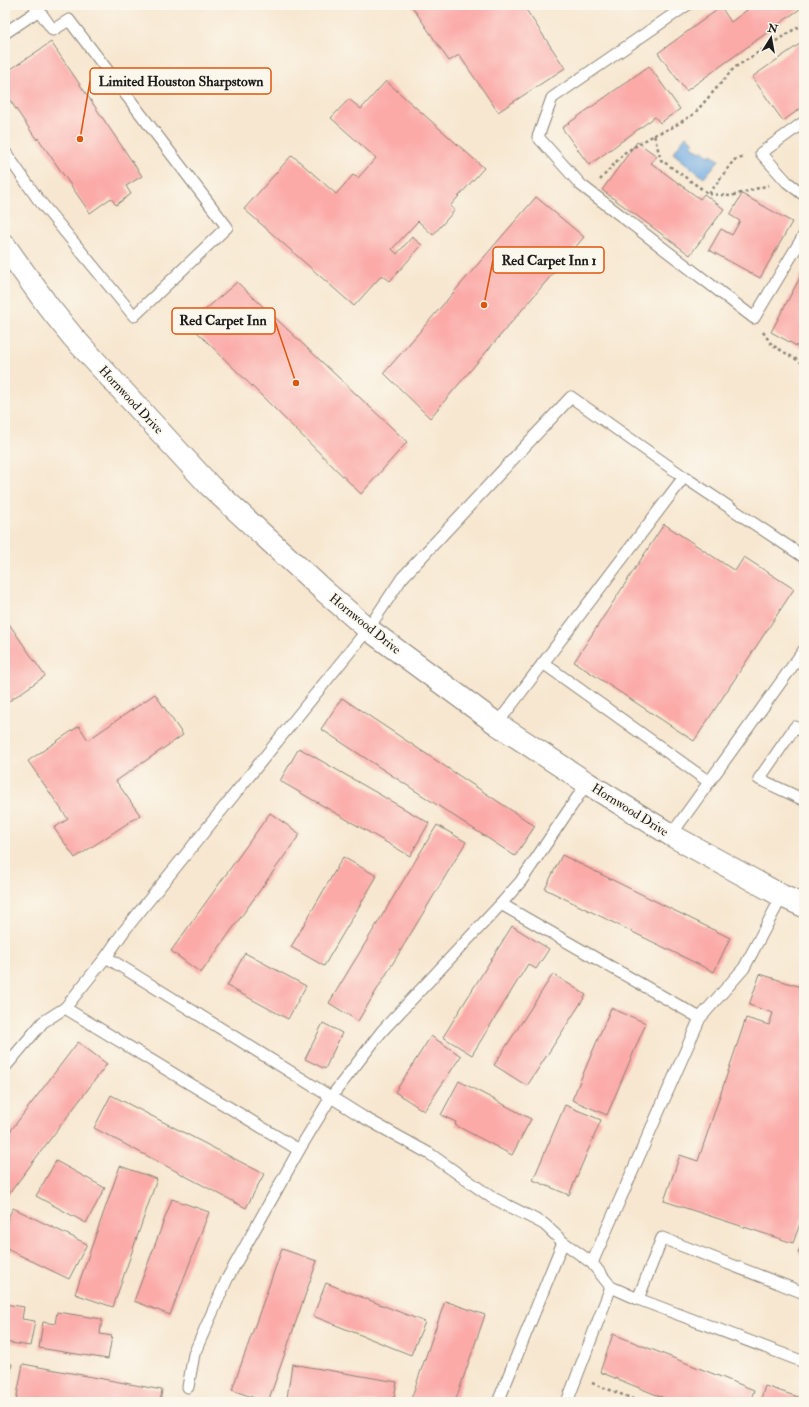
<svg xmlns="http://www.w3.org/2000/svg" width="809" height="1407" font-family="'IM FELL Double Pica',serif">
<style>
.water{fill:#71abe1;stroke:#46647e}
.building{fill:#fbaaa8}
.lines{fill:none;stroke-linecap:round;stroke-linejoin:round}
.service-casing{stroke:#8a8276;stroke-width:13}
.tertiary-casing{stroke:#8a8276;stroke-width:24}
.path{stroke:#8a8276;stroke-width:2.5;stroke-dasharray:3 3;stroke-linecap:butt}
.service{stroke:#fff;stroke-width:11}
.tertiary{stroke:#fff;stroke-width:22}
.labels{text-anchor:middle;dominant-baseline:central;stroke-width:3.5;stroke-linejoin:round;paint-order:stroke}
.street-label{font-size:13px;fill:#1c1c1c;stroke:#fbf7ec}
.leader{fill:none;stroke:#de560d;stroke-width:1.5}
.callout-dot{fill:#de560d;stroke:#fbf7ec;stroke-width:1.5}
.callout{fill:#fbf7ec;stroke:#de560d;stroke-width:1.5}
.callout-label{font-size:14px;text-anchor:middle;font-weight:bold;fill:#1c1c1c}
</style>
<rect width="100%" height="100%" fill="#fbf7ec"/>
<filter id="ink" filterUnits="userSpaceOnUse"><feTurbulence type="fractalNoise" baseFrequency=".025" numOctaves="2"/><feDisplacementMap in="SourceGraphic" scale="8" xChannelSelector="R" yChannelSelector="G"/><feConvolveMatrix kernelMatrix="1 2 1 2 8 2 1 2 1" color-interpolation-filters="sRGB"/></filter>
<filter id="wash" filterUnits="userSpaceOnUse"><feTurbulence type="fractalNoise" baseFrequency=".012" numOctaves="4" result="noise"/><feDisplacementMap in="SourceGraphic" scale="16" xChannelSelector="R" yChannelSelector="G"/><feGaussianBlur stdDeviation="0.9" result="paint"/><feColorMatrix in="noise" values="0 0 0 0 0 0 0 0 0 0 0 0 0 0 0 0 0 1.4 0 .05"/><feComposite in="paint" operator="in"/></filter>
<g filter="url(#wash)">
<rect width="100%" height="100%" fill="#f7e7d0"/>
<polygon class="water" points="686,136 694,142 691,145 700,152 702,150 709,156 711,154 719,160 704,178 673,153"/>
<g id="blocks">
<g class="building">
<polygon points="411,5 523,5 565,68 498,112 459,55 449,61"/>
<polygon points="744,5 804,6 686,91 658,53 721,7 731,22 747,10"/>
<polygon points="804,41 804,106 783,121 752,77"/>
<polygon points="51,42 142,176 126,186 131,194 116,205 111,198 90,213 38,138 37,140 5,93 5,73"/>
<polygon points="649,66 680,109 660,123 655,117 589,165 562,128"/>
<polygon points="386,81 484,168 450,206 455,210 433,235 418,221 392,249 397,254 412,237 422,245 390,281 382,275 354,306 244,209 292,155 336,194 353,175 358,178 376,158 331,118 349,99 361,109"/>
<polygon points="637,142 657,156 651,163 700,199 704,194 724,209 690,255 602,190"/>
<polygon points="742,194 792,222 760,278 709,250 721,229 732,235 740,221 730,215"/>
<polygon points="536,197 584,237 430,418 384,373"/>
<polygon points="804,270 804,350 771,332"/>
<polygon points="237,282 407,442 361,494 189,324"/>
<polygon points="664,524 735,571 744,557 794,589 694,741 574,662"/>
<polygon points="5,618 45,676 5,704"/>
<polygon points="155,694 183,735 116,781 140,815 75,858 54,828 68,819 28,761 79,726 88,740"/>
<polygon points="342,698 535,826 515,856 321,729"/>
<polygon points="299,748 429,823 410,856 280,781"/>
<polygon points="270,813 300,834 201,973 171,951"/>
<polygon points="437,825 466,842 358,1021 329,1003"/>
<polygon points="562,855 730,938 714,972 545,889"/>
<polygon points="343,857 377,876 324,966 291,947"/>
<polygon points="512,926 549,949 536,969 528,964 472,1055 443,1037"/>
<polygon points="245,953 306,986 288,1019 227,986"/>
<polygon points="553,974 586,995 527,1086 494,1065"/>
<polygon points="760,974 804,988 804,1213 793,1243 664,1201 680,1155 698,1161 746,1018 769,1025 773,1013 749,1005"/>
<polygon points="611,1008 646,1023 607,1115 572,1100"/>
<polygon points="323,1023 342,1033 325,1069 305,1059"/>
<polygon points="431,1036 461,1056 424,1111 395,1092"/>
<polygon points="78,1042 107,1064 5,1199 5,1138"/>
<polygon points="459,1081 531,1119 512,1155 455,1125 456,1122 441,1115"/>
<polygon points="111,1095 264,1174 246,1208 94,1128"/>
<polygon points="565,1105 601,1120 569,1195 533,1180"/>
<polygon points="56,1161 105,1188 86,1223 36,1196"/>
<polygon points="120,1166 157,1179 113,1307 75,1294"/>
<polygon points="172,1199 209,1212 170,1315 134,1301"/>
<polygon points="13,1208 87,1244 69,1279 5,1248 5,1224"/>
<polygon points="804,1237 804,1255 798,1253"/>
<polygon points="282,1249 317,1261 268,1402 266,1402 232,1390"/>
<polygon points="326,1283 425,1322 411,1355 313,1316"/>
<polygon points="445,1301 485,1315 455,1402 410,1402"/>
<polygon points="5,1304 24,1307 22,1319 35,1321 30,1346 5,1342"/>
<polygon points="57,1312 102,1319 100,1334 112,1336 108,1359 39,1348 43,1322 55,1324"/>
<polygon points="613,1334 754,1390 750,1402 674,1402 600,1372"/>
<polygon points="5,1363 12,1364 6,1402 5,1402"/>
<polygon points="23,1364 162,1390 160,1402 24,1402 16,1401"/>
<polygon points="292,1364 397,1382 393,1402 307,1402 287,1398"/>
<polygon points="765,1386 801,1398 800,1402 760,1402"/>
</g>
</g>
</g>
<g filter="url(#ink)">
<use href="#blocks" fill-opacity="0" stroke="#8a8276" stroke-width="1"/>
<g class="lines">
<g class="service-casing">
<g id="service">
<polyline points="687,5 552,98 538,137 581,185 754,318 804,235"/>
<polyline points="5,33 39,10"/>
<polyline points="804,122 761,153 787,182 804,195"/>
<polyline points="5,152 38,199 134,316 227,227 69,20 53,30 35,5"/>
<polyline points="543,663 709,782"/>
<polyline points="497,724 684,477"/>
<polyline points="804,732 795,727 759,779 804,800"/>
<polyline points="671,835 804,650"/>
<polyline points="501,904 700,1018"/>
<polyline points="106,957 363,1117 430,1154 491,1197 544,1224 563,1242 592,1263 611,1287 638,1299 804,1362"/>
<polyline points="65,1008 299,1150"/>
<polyline points="5,1067 43,1022 65,1008 106,957 124,931 368,629 402,578 571,397 684,477 804,557"/>
<polyline points="592,1263 700,1018 744,968 782,896"/>
<polyline points="638,1299 662,1238 804,1293"/>
<polyline points="188,1387 194,1354 227,1279 299,1150 331,1097 382,1031 501,904 521,881 587,783"/>
<polyline points="498,1402 563,1242"/>
<polyline points="567,1402 611,1287"/>
</g>
</g>
<g class="tertiary-casing">
<polyline id="tertiary" points="5,246 48,306 73,337 210,486 323,590 368,629 497,724 587,783 671,835 782,896 804,906"/>
</g>
<g class="path">
<polyline points="654,135 671,128 694,114 734,68 804,23"/>
<polyline points="600,180 624,153 654,135 661,160 709,194 734,160 745,157"/>
<polyline points="709,194 731,196 769,185"/>
<polyline points="763,332 772,345 804,364"/>
<polyline points="592,1383 641,1402"/>
<polyline points="667,1402 668,1400"/>
</g>
<use href="#service" class="service"/>
<use href="#tertiary" class="tertiary"/>
</g>
</g>
<g class="labels">
<g class="street-label">
<text transform="translate(131 400) rotate(47)">Hornwood Drive</text>
<text transform="translate(365 624) rotate(39)">Hornwood Drive</text>
<text transform="translate(630 810) rotate(32)">Hornwood Drive</text>
</g>
</g>
<path class="leader" d="M80 139L90 81M484 305L493 260M296 383L275 321"/>
<g class="callout-dot">
<circle cx="80" cy="139" r="4"/>
<circle cx="484" cy="305" r="4"/>
<circle cx="296" cy="383" r="4"/>
</g>
<g class="callout">
<rect x="90" y="68" width="181" height="26" rx="4"/>
<rect x="493" y="247" width="111" height="26" rx="4"/>
<rect x="172" y="308" width="103" height="26" rx="4"/>
</g>
<g class="callout-label">
<text x="181" y="86">Limited Houston Sharpstown</text>
<text x="549" y="265">Red Carpet Inn 1</text>
<text x="223" y="325">Red Carpet Inn</text>
</g>
<rect width="809" height="1407" fill="none" stroke="#fbf7ec" stroke-width="20"/>
<g transform="translate(771 38) rotate(11)" stroke="#fbf7ec" stroke-width="3" paint-order="stroke">
<path d="M0-3L7 15L0 10L-7 15Z" fill="#1c1c1c"/>
<text y="-6" font-size="11" font-weight="bold" text-anchor="middle" fill="#1c1c1c">N</text>
</g>
</svg>
